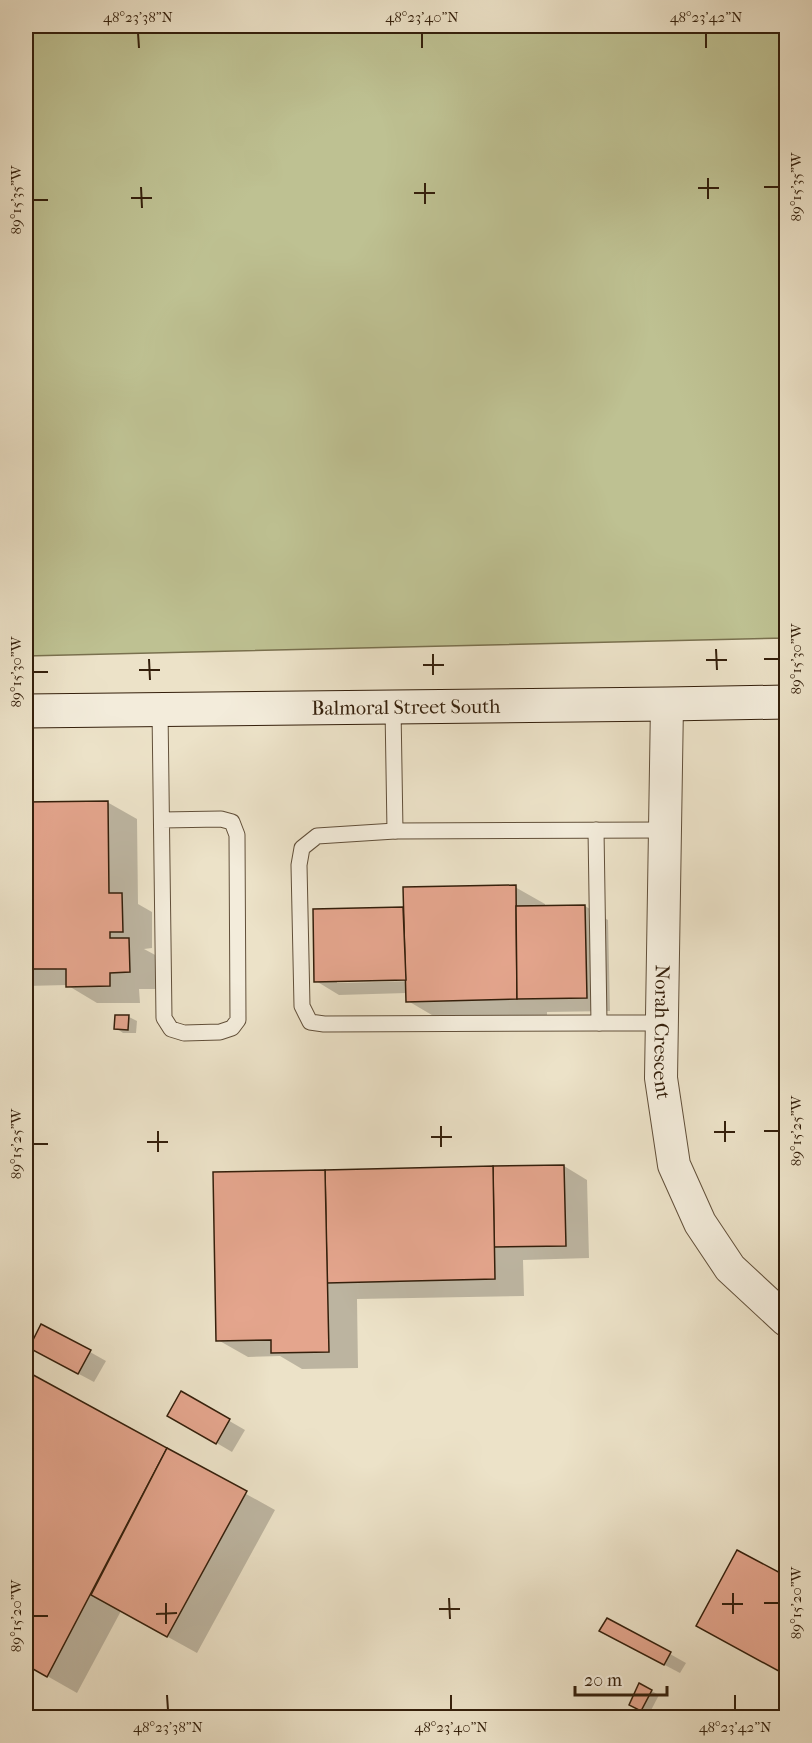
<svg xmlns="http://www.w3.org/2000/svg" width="812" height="1743" font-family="'IM FELL French Canon',serif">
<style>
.green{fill:#bec192;stroke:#79704e;stroke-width:1.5}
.shadow{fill:#0003;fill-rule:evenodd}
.building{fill:#e4a58d;stroke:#341f0b;stroke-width:1.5}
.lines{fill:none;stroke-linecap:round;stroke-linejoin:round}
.service-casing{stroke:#62503a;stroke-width:17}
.minor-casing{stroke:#62503a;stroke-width:34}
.secondary-casing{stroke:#341f0b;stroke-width:35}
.service{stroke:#f3ecdb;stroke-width:15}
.minor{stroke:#f3ecdb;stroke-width:32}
.secondary{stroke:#f3ecdb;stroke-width:33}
.ticks{fill:none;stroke:#341f0b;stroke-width:2}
.labels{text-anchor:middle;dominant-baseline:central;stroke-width:4.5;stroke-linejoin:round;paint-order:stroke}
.street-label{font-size:20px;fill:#341f0b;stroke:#f3ecdb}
.neatline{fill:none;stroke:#341f0b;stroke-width:2}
.ticks-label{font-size:15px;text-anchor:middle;fill:#341f0b}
</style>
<rect width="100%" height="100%" fill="#ece2c8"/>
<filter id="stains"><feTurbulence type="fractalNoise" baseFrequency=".00333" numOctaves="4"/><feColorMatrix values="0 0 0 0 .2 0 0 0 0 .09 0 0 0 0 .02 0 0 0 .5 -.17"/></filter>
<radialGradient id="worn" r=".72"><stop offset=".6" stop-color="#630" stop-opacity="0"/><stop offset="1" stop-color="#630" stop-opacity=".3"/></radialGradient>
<polygon class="green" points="26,26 786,26 786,638 26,656"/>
<g class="shadow">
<polygon points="107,802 137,819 138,904 152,912 152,948 144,949 159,957 159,989 139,989 140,1003 97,1003 67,985 26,986 26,803"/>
<path d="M515,887L545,904V907L585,906L608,920L610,1011L547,1012V1016L437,1018L408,1001L407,993L339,995L316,981L403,909L405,910ZM413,978V981L337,983V980Z"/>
<polygon points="129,1017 137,1021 136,1033 123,1033 116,1028"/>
<polygon points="564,1166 587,1180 589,1258 523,1260 524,1296 357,1299 358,1368 302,1369 280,1356 248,1357 218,1340 215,1174"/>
<polygon points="90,1352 106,1361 94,1382 47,1357"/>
<polygon points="26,1372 275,1510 197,1653 121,1611 77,1693 26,1664"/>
<polygon points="181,1393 245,1430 232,1452 169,1415"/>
<polygon points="738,1552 786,1578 786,1674 728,1643"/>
<polygon points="617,1640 670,1654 686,1663 680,1673"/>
<polygon points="640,1685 659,1695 649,1714 631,1704"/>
</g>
<g class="building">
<polygon points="108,801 109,893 122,893 123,932 110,932 110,938 129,938 130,972 110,973 110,986 66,987 66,969 26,969 26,802"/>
<polygon points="516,885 517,999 406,1002 403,887"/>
<polygon points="585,905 587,998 517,999 516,906"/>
<polygon points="403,907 406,980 314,982 313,909"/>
<polygon points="115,1015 129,1015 128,1030 114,1029"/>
<polygon points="564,1165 566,1246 494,1247 493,1166"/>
<polygon points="493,1166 495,1279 327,1283 325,1170"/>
<polygon points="325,1170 329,1352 271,1353 271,1340 216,1341 213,1172"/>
<polygon points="41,1324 91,1350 78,1374 29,1348"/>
<polygon points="26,1371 167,1448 47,1677 26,1665"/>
<polygon points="181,1391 230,1419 216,1444 167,1416"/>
<polygon points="167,1448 247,1491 167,1637 91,1595"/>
<polygon points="737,1550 786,1576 786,1675 696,1626"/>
<polygon points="607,1618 671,1652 664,1665 599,1631"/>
<polygon points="639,1683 652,1690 641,1711 629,1705"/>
</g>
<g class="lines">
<g class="service-casing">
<g id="service">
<polyline points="393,708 395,831 665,830"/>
<polyline points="160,710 164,1018 171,1029 184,1033 220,1032 232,1028 238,1020 237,835 232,822 221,819 162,820"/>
<polyline points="596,830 599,1023 662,1023"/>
<polyline points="395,831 317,836 302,848 299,865 302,1006 310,1022 324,1024 599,1023"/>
</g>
</g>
<g class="minor-casing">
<g id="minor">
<path id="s1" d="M667,704L661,1078L674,1165L700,1223L730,1268L786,1320"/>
</g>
</g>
<g class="secondary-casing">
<g id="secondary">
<path id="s2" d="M26,711L667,704L786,702"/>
</g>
</g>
<use href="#service" class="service"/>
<use href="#minor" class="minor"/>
<use href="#secondary" class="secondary"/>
</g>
<path class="ticks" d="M138,33L139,48M422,33V48M706,33V48M708,178V199M425,183V204M141,187L142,208M764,187H779M698,188H719M414,193H435M131,198H152M33,200H48M716,649L717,670M433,654V675M149,659L150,680M764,659H779M706,660H727M423,665H444M139,670H160M33,672H48M725,1121V1142M441,1126V1147M158,1131V1152M764,1131H779M714,1132H735M431,1137H452M147,1142H168M33,1144H48M733,1593V1614M449,1598L450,1619M166,1603V1624M764,1603H779M722,1604H743M439,1609H460M156,1614L177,1613M33,1616H48M167,1695L168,1710M451,1695V1710M735,1695V1710"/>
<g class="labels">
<g class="street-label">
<text stroke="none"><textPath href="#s2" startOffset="380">Balmoral Street South</textPath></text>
<text stroke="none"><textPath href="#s1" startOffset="328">Norah Crescent</textPath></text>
</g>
</g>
<rect width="812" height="1743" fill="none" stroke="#ece2c8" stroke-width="66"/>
<path d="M575 1686v9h92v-9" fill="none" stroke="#341f0b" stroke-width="3"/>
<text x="584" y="1686" font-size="18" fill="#341f0b" stroke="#f3ecdb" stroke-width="4.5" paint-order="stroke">20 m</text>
<rect x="33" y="33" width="746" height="1677" class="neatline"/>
<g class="ticks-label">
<text x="138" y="22">48°23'38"N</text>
<text x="422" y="22">48°23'40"N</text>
<text x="706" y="22">48°23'42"N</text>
<text transform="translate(796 187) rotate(-90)" y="5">89°15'35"W</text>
<text transform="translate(16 200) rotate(-90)" y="5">89°15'35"W</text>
<text transform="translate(796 659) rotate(-90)" y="5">89°15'30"W</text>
<text transform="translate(16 672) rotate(-90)" y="5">89°15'30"W</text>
<text transform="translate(796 1131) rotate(-90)" y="5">89°15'25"W</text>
<text transform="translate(16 1144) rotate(-90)" y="5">89°15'25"W</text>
<text transform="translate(796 1603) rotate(-90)" y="5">89°15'20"W</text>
<text transform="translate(16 1616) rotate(-90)" y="5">89°15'20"W</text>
<text x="168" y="1732">48°23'38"N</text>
<text x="451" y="1732">48°23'40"N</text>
<text x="735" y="1732">48°23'42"N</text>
</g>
<rect width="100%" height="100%" filter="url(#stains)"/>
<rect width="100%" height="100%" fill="url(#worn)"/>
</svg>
